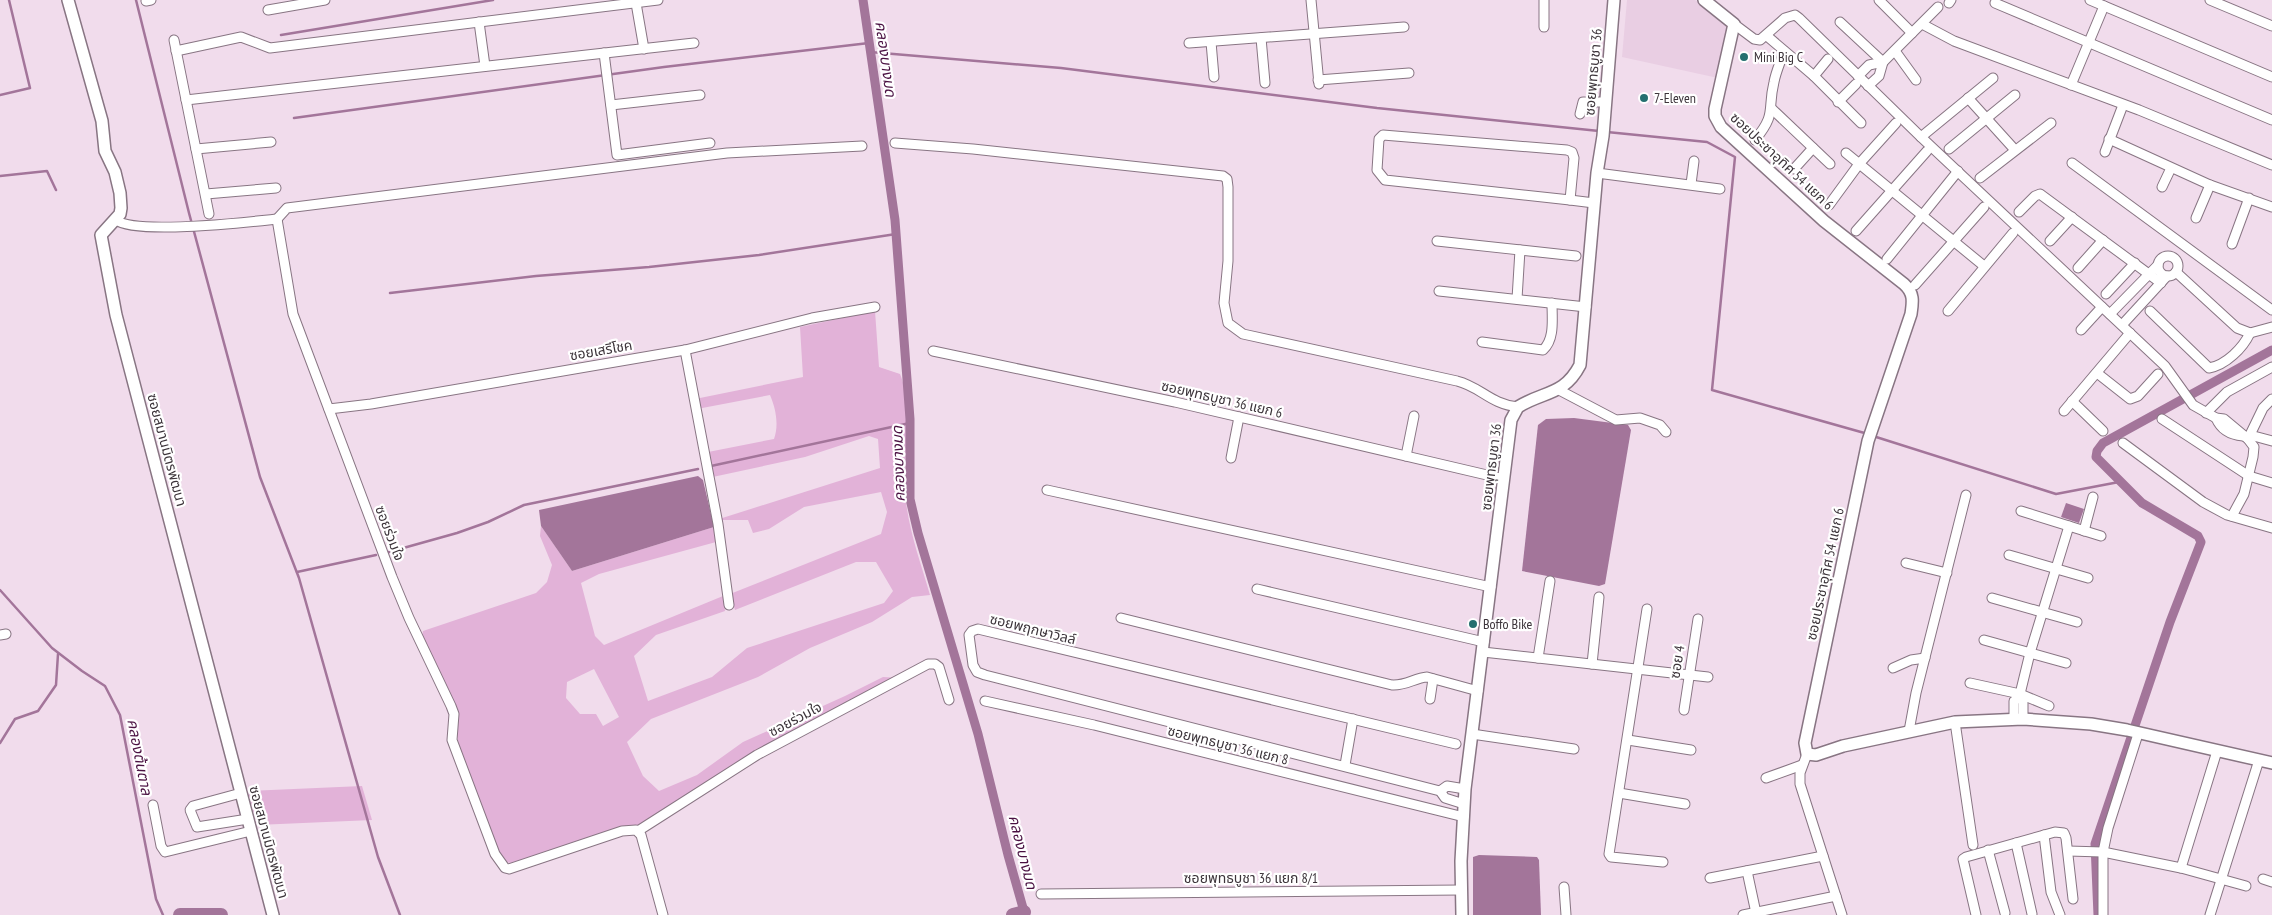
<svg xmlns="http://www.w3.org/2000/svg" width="2272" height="915" font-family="'PT Sans Narrow','Noto Sans Thai',sans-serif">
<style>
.built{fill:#e9cee3}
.green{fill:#e2b2d8;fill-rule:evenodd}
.water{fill:#a3759a}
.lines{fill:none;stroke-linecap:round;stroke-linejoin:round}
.stream{stroke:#a3759a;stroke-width:2.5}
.canal{stroke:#a3759a;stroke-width:9}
.river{stroke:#a3759a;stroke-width:14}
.minor-casing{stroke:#887583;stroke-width:11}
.tertiary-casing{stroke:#887583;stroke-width:14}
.minor{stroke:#fff;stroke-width:9}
.tertiary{stroke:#fff;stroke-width:11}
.poi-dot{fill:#246f6f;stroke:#fff;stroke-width:2}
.labels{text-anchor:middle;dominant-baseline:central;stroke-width:4.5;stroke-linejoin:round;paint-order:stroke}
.poi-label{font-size:14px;fill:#3c343a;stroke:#fff;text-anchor:start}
.street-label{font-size:14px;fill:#3c343a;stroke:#fff}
.water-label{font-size:15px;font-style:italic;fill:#4a1142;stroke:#fff}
</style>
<rect width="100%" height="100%" fill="#f1dcec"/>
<polygon class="built" points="1627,0 1695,0 1729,25 1718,78 1622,57"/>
<g class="green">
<path d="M875,311L879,367L900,374C913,403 903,455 905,487C906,524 920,560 930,595L912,597L872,622L810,648L758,677L651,719L627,742L643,776L659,791L697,775L743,742L845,696L883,677L901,678L805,724L638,825L511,863L505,862L499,854L460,751L456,729L459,718L422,637L423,631L536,593L547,582L552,565L540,536L541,526L572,571L714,527L716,542L599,574L581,583L595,636L604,645L723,596L725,611L656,635L634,656L648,701L712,677L747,648L884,603L893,591L876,562H856L735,610L730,594L881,534L887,512L881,492L804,507L769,529L753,533L748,520H716L880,468L878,439L869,436L805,457L708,478L703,453L774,439C779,425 776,409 770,395L697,409L695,399L803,377L800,327ZM594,669L619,717L603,726L596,714H580L566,698L567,682Z"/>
<polygon points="362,786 372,820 257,825 248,791"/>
</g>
<g class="water">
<polygon points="1574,418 1628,425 1631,430 1605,584 1599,586 1522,571 1538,425 1546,419"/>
<polygon points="698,476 703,480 714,527 572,571 541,526 539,510"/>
<polygon points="2066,503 2084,509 2079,523 2061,517"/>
<polygon points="1479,855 1537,857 1539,860 1541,915 1473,915 1473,857"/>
</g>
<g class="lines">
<g class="stream">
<polyline points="136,0 189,213 260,477 299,578 378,857 400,915"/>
<polyline points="281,35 493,0"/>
<polyline points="870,52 1061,68 1377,108 1599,131"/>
<polyline points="0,95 30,88 9,0"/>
<polyline points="294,118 664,67 869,43"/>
<polyline points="1607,132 1707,142 1735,157 1712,390 1868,434"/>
<polyline points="0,176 47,171 56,190"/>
<polyline points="390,293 536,276 649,267 759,255 896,234"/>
<polyline points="1873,436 2056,494 2119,482"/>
<polyline points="711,466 910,423"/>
<polyline points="389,552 457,533 488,522 524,505 698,469"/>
<polyline points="297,572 376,555"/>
<polyline points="0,590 52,648 82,671 105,686 120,715 156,899 163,915"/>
<polyline points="0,743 15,719 38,711 56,685 58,654"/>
</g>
<g class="canal">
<polyline points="863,0 895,220 910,419 910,499 918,533 978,734 1008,855 1025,915"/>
<polyline points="2098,915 2095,844 2170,622 2201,542 2198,536 2142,503 2096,457 2097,451 2103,443 2272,350"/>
</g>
<g class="river">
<polyline points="180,915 221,915"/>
<polyline points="1013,915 1024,912"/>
</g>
<g class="minor-casing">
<g id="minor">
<polyline points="1311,0 1319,84"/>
<polyline points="1879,0 1912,33"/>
<polyline points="2090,0 2272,77"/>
<polyline points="2210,0 2272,26"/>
<polyline points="146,1 151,0"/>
<polyline points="636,3 644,49"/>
<polyline points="1949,3 1951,0"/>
<polyline points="1995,3 2272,120"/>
<polyline points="268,10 325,0"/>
<polyline points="479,22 485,66"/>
<polyline points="1840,22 1883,62"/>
<polyline points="1734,24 1754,39 1760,40 1785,18 1795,15 1799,18 1921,137 2165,366 2193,405 2216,418 2224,419 2248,439 2254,447 2253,457 2244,494 2232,516"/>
<polyline points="1922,24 1954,41 2139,110 2272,165"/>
<polyline points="1544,27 1544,0"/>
<polyline points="1767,36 1814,76 1861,123"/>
<polyline points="1261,38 1265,83"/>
<polyline points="174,40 209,214"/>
<polyline points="1211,42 1214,77"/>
<polyline points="1189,43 1404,27"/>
<polyline points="176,51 241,37 270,48 658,0"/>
<polyline points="1895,51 1916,80"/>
<polyline points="604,53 617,155 710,143"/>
<polyline points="1814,76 1828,59"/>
<polyline points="1858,76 1869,65 1883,62 1938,7"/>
<polyline points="1318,80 1409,73"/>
<polyline points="2071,85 2104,6"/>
<polyline points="1868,86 1879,76 1883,62"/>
<polyline points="1968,98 2015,150"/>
<polyline points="186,100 694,43"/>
<polyline points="1838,102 1856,84"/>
<polyline points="611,105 700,95"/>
<polyline points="1772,109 1830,164"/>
<polyline points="1580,114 1583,102 1604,102"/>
<polygon points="1383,135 1567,150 1572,152 1574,158 1570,200 1385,180 1377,170 1379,139"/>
<polyline points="1921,137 1993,78"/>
<polyline points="2109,139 2210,185 2272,207"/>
<path d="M1755,140C1777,113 1767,111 1774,82C1776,71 1781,61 1784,51"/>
<path d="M895,143L973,149L1223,176L1227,179L1228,187V261L1224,303L1228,323L1243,334L1457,381C1481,387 1490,404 1518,407"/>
<polyline points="196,149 271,142"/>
<polyline points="1949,149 2015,95"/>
<polyline points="2105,152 2123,105"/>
<polyline points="1846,153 1984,266"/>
<polyline points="2072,163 2272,310"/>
<polyline points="1794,169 1813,148"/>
<polyline points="1597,173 1720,189"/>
<polyline points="1980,178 2051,123"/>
<polyline points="1691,184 1694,161"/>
<polyline points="2162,187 2171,168"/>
<polyline points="206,194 276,188"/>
<polyline points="1570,200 1594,203"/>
<polyline points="1829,205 1859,164 1896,123"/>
<polyline points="2019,212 2035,196 2040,194 2161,283"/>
<polyline points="2196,218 2210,185"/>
<polyline points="277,219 287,208 727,153 862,146"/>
<path d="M116,220C136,235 248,222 277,219L293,314L392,577L409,618L451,706L454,714L452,740L495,854L505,868L509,869L622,831L636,830L641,835L663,915"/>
<polyline points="1856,231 1927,151"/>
<polyline points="1437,241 1576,256"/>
<polyline points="2050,241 2072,217"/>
<polyline points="2232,244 2249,198"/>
<circle cx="2168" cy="266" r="10"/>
<polyline points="1887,259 1958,171"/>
<polyline points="2078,268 2103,240"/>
<polyline points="2176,272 2237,328 2250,333 2272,327"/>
<polyline points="1915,285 1984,207"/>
<polyline points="1439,291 1586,307"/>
<polyline points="2106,294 2135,263"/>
<polyline points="1517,299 1520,250"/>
<polyline points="1948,311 2013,233"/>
<path d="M2150,311L2209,368C2226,365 2243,348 2250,333"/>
<polyline points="2110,314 2158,265"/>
<polyline points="2122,325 2167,276"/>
<polyline points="2081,330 2102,307"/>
<path d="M1482,342L1543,350C1555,339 1552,319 1552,303"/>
<polyline points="685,350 718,524 729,605"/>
<polyline points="933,351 1175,402 1504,479"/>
<polyline points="2097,373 2130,399 2138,396 2158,374"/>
<polyline points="1559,390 1616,420 1640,418 1660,425 1666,432"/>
<polyline points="2072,401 2103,431"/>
<polyline points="329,409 371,404 685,350 812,318 875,307"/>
<polyline points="2064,411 2130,333"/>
<polyline points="2206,413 2227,392 2272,367"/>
<path d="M2216,418C2221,430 2230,435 2243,436"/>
<polyline points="2162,419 2249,476 2272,483"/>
<polyline points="2250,435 2272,441"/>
<polyline points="2248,439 2263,408 2272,399"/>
<polyline points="2123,443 2203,502 2227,515 2272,528"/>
<polyline points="1406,456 1414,416"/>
<polyline points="1231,458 1239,417"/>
<polyline points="1047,490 1491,587"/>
<polyline points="2021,511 2101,536"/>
<polyline points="2084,531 2093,497"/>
<polyline points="2009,555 2088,578"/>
<polyline points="1906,563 1947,573"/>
<polyline points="1257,589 1484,642"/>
<polyline points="1992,598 2077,622"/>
<polyline points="1647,609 1609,854 1611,857 1663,862"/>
<path d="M1121,618L1392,685C1405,686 1415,678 1427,677L1478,691"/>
<polyline points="0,635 6,634"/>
<polyline points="1984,640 2066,663"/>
<polyline points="1483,652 1708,677"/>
<polyline points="1538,658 1550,581"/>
<polyline points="1592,664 1599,597"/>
<polyline points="1893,668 1911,660 1925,658"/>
<polyline points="1970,683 2020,694 2049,706"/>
<polyline points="2019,698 2023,701 2023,719"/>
<polyline points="1430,699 1433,679"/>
<polyline points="985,701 1094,725 1464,817"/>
<polyline points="1684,710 1698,619"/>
<polyline points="2014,719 2014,701 2019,698 2030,653 2069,526"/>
<polyline points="1955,722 1973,845"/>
<polyline points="1909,731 1916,693 1966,495"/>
<polyline points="1472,734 1574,749"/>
<polyline points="1628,740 1691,750"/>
<polyline points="1456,744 978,629 972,631 969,635 973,665 977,672 985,675 1440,791 1445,798 1464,804"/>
<polyline points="1807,754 1800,773 1800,784 1842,915"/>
<polyline points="1345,765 1353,719"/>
<polyline points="1766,778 1802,765"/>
<polyline points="1440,791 1447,786 1465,789"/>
<polyline points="241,793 193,806 190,810 197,827 248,819"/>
<polyline points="1619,793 1685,804"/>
<polyline points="153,805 161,846 165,852 251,831"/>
<polyline points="638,831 757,755 928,664 935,664 939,667 949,700"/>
<polyline points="2044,835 2051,892 2060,915"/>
<polyline points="2016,843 2032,914"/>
<polyline points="1988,850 2005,913"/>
<polyline points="2068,851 2103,852 2181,868 2246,886"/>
<polyline points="2181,868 2217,751"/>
<polyline points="1747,871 1756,913"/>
<polyline points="1710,878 1823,856"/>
<polyline points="2263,879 2272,882"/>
<polyline points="1564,887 1566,915"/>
<polyline points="1041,894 1461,890"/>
<polyline points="1743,915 1836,896"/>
<polyline points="1976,915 1963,859 1966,857 2055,832 2064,833 2066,838 2073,899"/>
<polyline points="2103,915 2103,852 2108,828 2138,734"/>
<polyline points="2210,915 2259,760"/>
</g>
</g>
<g class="tertiary-casing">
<g id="tertiary">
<polyline points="68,0 102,121 105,151 115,172 120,193 121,208 120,214 101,235 116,315 273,915"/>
<path d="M1704,0L1734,24L1715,109V116L1721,127L1824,221L1904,284C1914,293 1913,301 1911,314L1868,441L1805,743L1807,754L1816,755L1843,746L1955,722L2023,719L2091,724L2127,730L2272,763"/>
<path d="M1462,915L1461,861L1465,789L1511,420L1518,407C1543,391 1564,396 1580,365L1597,173L1603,136L1614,0"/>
</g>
</g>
<use href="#minor" class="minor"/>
<use href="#tertiary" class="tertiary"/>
</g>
<g class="poi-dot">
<circle cx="1744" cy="57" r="5"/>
<circle cx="1644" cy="98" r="5"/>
<circle cx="1473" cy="624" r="5"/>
</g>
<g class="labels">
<g class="poi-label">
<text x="1754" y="57">Mini Big C</text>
<text x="1654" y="98">7-Eleven</text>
<text x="1483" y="624">Boffo Bike</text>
</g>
<g class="street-label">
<text transform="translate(1593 72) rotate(-85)">ซอยพุทธบูชา 36</text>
<text transform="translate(1782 161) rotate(43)">ซอยประชาอุทิศ 54 แยก 6</text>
<text transform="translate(601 350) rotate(-10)">ซอยเสรีโชค</text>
<text transform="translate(1222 399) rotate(13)">ซอยพุทธบูชา 36 แยก 6</text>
<text transform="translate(167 450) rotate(75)">ซอยสมานมิตรพัฒนา</text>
<text transform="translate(1491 467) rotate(-83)">ซอยพุทธบูชา 36</text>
<text transform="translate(390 533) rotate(69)">ซอยร่วมใจ</text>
<text transform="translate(1825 574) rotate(-78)">ซอยประชาอุทิศ 54 แยก 6</text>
<text transform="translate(1033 629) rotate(14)">ซอยพฤกษาวิลล์</text>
<text transform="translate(1677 662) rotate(-81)">ซอย 4</text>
<text transform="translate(795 719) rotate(-28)">ซอยร่วมใจ</text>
<text transform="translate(1228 745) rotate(14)">ซอยพุทธบูชา 36 แยก 8</text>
<text transform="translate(269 842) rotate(75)">ซอยสมานมิตรพัฒนา</text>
<text x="1251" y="878">ซอยพุทธบูชา 36 แยก 8/1</text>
</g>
<g class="water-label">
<text transform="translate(886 59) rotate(82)">คลองบางมด</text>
<text transform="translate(898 464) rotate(-92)">คลองบางมด</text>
<text transform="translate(140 757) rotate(79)">คลองต้นตาล</text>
<text transform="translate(1023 852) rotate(76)">คลองบางมด</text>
</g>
</g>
</svg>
